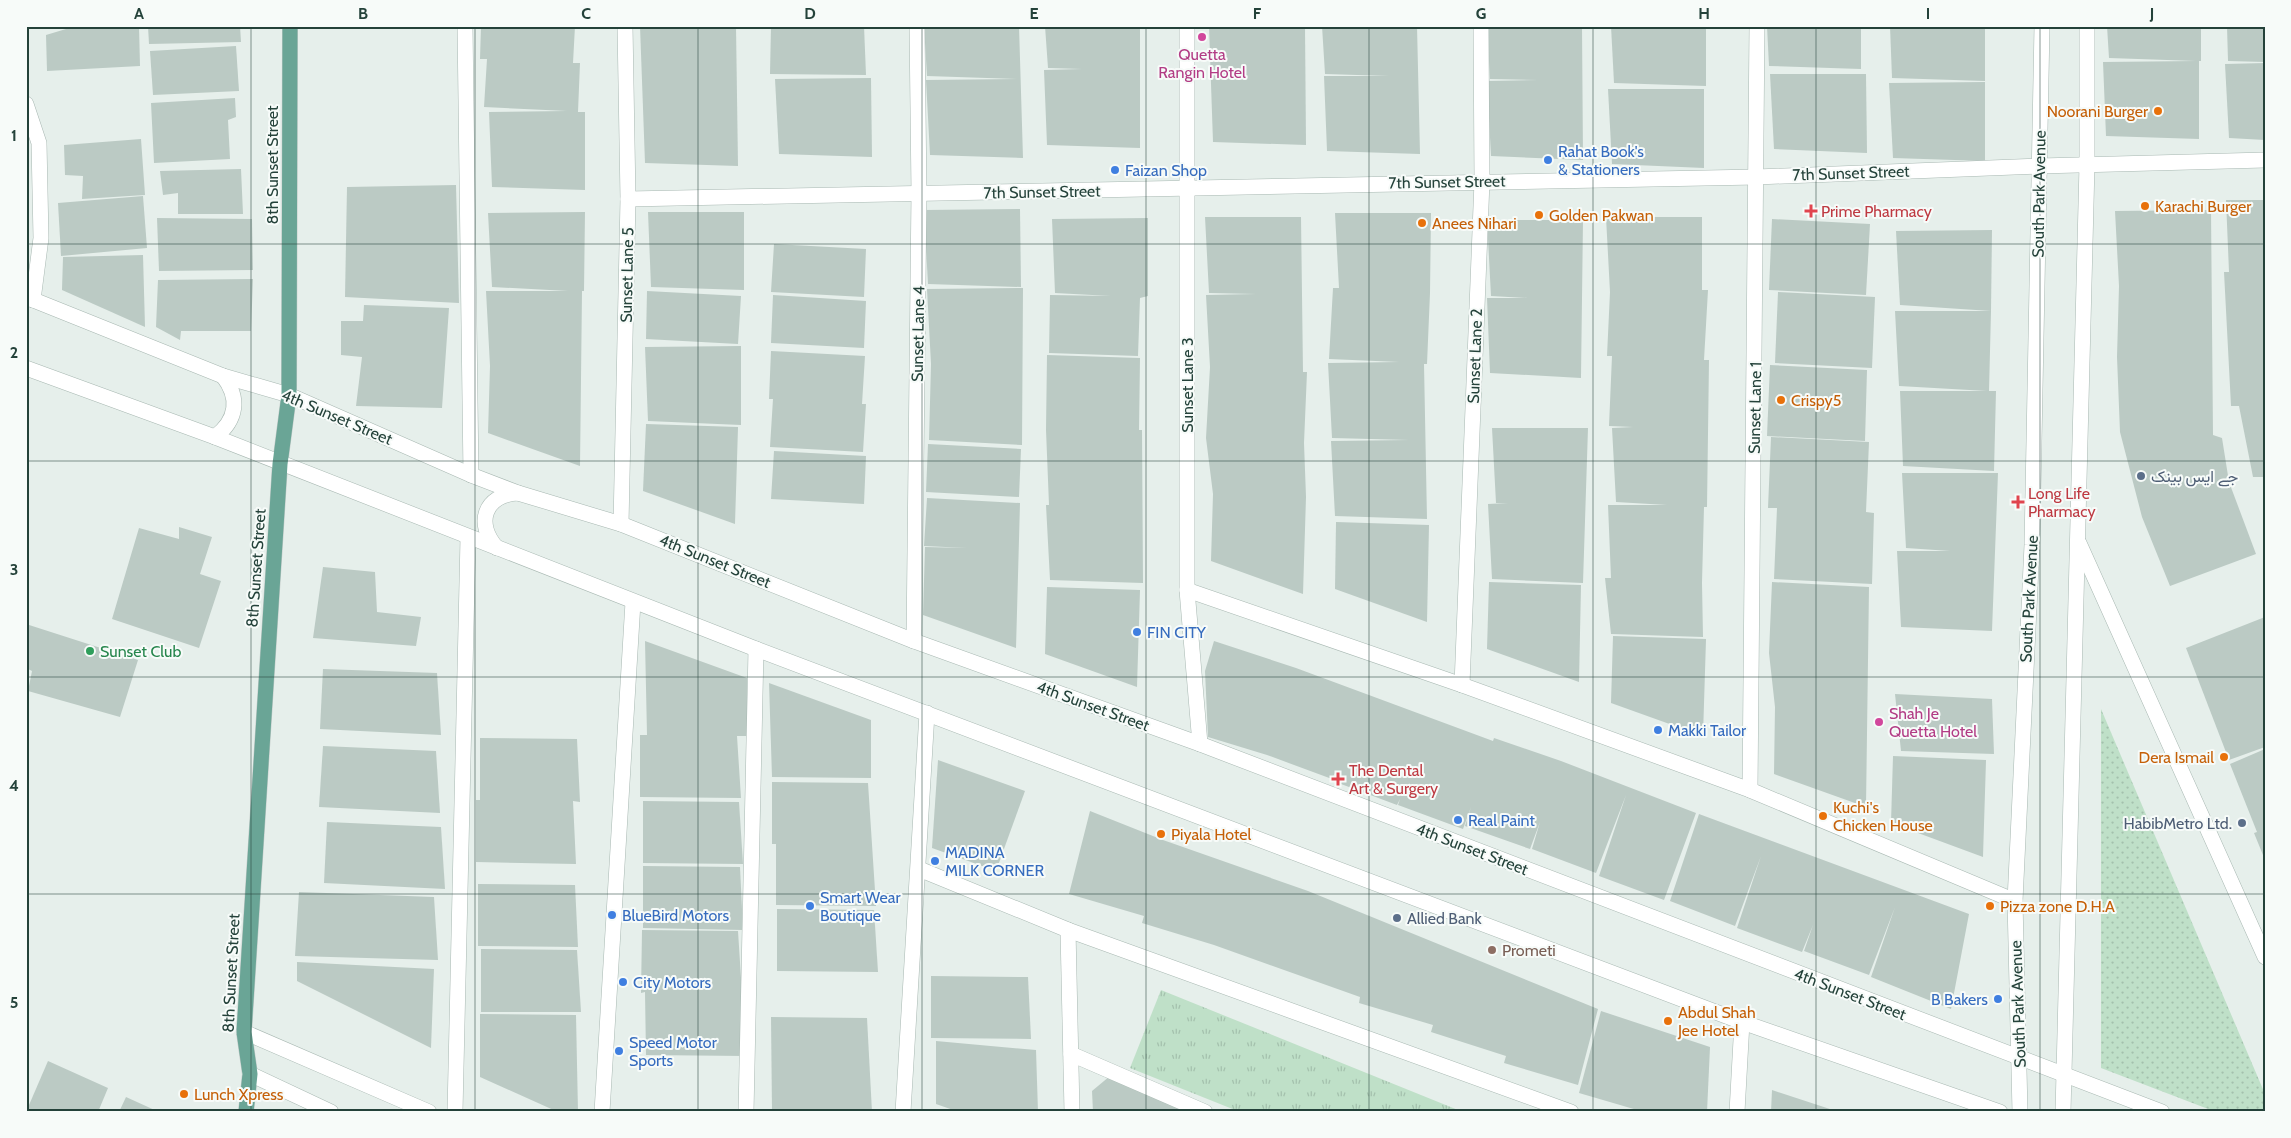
<svg xmlns="http://www.w3.org/2000/svg" width="2291" height="1138" font-family="Cabin,Vazirmatn,sans-serif">
<style>
.grass{fill:url(#grass-tufts)}
.park{fill:url(#park-dots)}
.building{fill:#bbcac4}
.lines{fill:none;stroke-linecap:round;stroke-linejoin:round}
.minor-casing{stroke:#a8b8b2;stroke-width:16}
.major-casing{stroke:#c2cac8;stroke-width:16}
.minor{stroke:#fff;stroke-width:15}
.major{stroke:#6aa596;stroke-width:15}
.grid{fill:none;stroke:#24423a;stroke-width:1;stroke-opacity:0.55}
.hotel-dot{fill:#d1479c;stroke:#f7fbf9;stroke-width:2}
.food-dot{fill:#e8710a;stroke:#f7fbf9;stroke-width:2}
.shop-dot{fill:#3f7fe0;stroke:#f7fbf9;stroke-width:2}
.health-dot{fill:#e0444e;stroke:#f7fbf9;stroke-width:2}
.service-dot{fill:#5c6f8a;stroke:#f7fbf9;stroke-width:2}
.leisure-dot{fill:#2e9e5b;stroke:#f7fbf9;stroke-width:2}
.education-dot{fill:#8d6e63;stroke:#f7fbf9;stroke-width:2}
.labels{text-anchor:middle;dominant-baseline:central;stroke-width:4;stroke-linejoin:round;paint-order:stroke}
.hotel-label{font-size:16px;fill:#b23c85;stroke:#f7fbf9}
.food-label{font-size:16px;fill:#c56008;stroke:#f7fbf9;text-anchor:start}
.shop-label{font-size:16px;fill:#366cbe;stroke:#f7fbf9;text-anchor:start}
.street-label{font-size:16px;fill:#24423a;stroke:#f7fbf9}
.health-label{font-size:16px;fill:#be3a42;stroke:#f7fbf9;text-anchor:start}
.service-label{font-size:16px;fill:#4e5e75;stroke:#f7fbf9;text-anchor:start}
.leisure-label{font-size:16px;fill:#27864d;stroke:#f7fbf9;text-anchor:start}
.education-label{font-size:16px;fill:#785e54;stroke:#f7fbf9;text-anchor:start}
.neatline{fill:none;stroke:#24423a;stroke-width:2}
.grid-label{font-size:16px;text-anchor:middle;font-weight:bold;fill:#24423a}
</style>
<defs>
<pattern id="grass-tufts" width="24" height="20" patternUnits="userSpaceOnUse" patternTransform="scale(1.25)"><rect width="24" height="20" fill="#bfe0c8"/><path d="M3 7l-1-3M5 7V3M7 7l1-3M15 17l-1-3M17 17v-4M19 17l1-3" fill="none" stroke="#a4c1ad"/></pattern>
<pattern id="park-dots" width="8" height="8" patternUnits="userSpaceOnUse" patternTransform="scale(1.25)"><rect width="8" height="8" fill="#bfe0c8"/><path d="M2 2h.1M6 6h.1" fill="none" stroke="#a4c1ad" stroke-width="1.8" stroke-linecap="round"/></pattern>
</defs>
<rect width="100%" height="100%" fill="#e6efeb"/>
<polygon class="grass" points="1161,990 1463,1112 1240,1112 1130,1068"/>
<polygon class="park" points="2101,709 2265,1094 2265,1112 2216,1112 2101,1068"/>
<g class="building">
<polygon points="76,26 139,26 140,66 47,71 46,35"/>
<polygon points="148,26 240,26 241,42 149,44"/>
<polygon points="481,26 575,26 573,63 580,63 578,112 585,112 585,190 492,187 489,112 567,111 484,107 487,59 480,59"/>
<polygon points="640,26 736,26 738,166 645,163"/>
<polygon points="771,26 864,26 866,75 770,74"/>
<polygon points="924,26 1019,26 1023,158 930,155 926,80 1017,79 927,76"/>
<polygon points="1045,26 1140,26 1140,148 1047,145 1044,70 1082,69 1048,68"/>
<polygon points="1209,26 1305,26 1306,145 1213,142"/>
<polygon points="1322,26 1417,26 1420,154 1327,151 1324,76 1389,76 1325,74"/>
<polygon points="1487,26 1582,26 1583,160 1491,156 1487,81 1538,80 1490,79"/>
<polygon points="1611,26 1706,26 1706,86 1614,83"/>
<polygon points="1767,26 1861,26 1861,69 1769,66"/>
<polygon points="1890,26 1985,26 1985,81 1892,78"/>
<polygon points="2107,26 2201,26 2201,61 2199,61 2199,139 2106,136 2103,62 2196,61 2109,58"/>
<polygon points="2227,26 2265,26 2265,62 2228,61"/>
<polygon points="236,46 239,91 153,95 150,51"/>
<polygon points="2265,63 2265,140 2229,138 2225,64"/>
<polygon points="1770,74 1866,74 1867,153 1774,149"/>
<polygon points="871,78 872,157 779,154 775,79"/>
<polygon points="1985,82 1985,161 1893,158 1889,83"/>
<polygon points="1608,89 1704,89 1704,168 1612,164"/>
<polygon points="235,98 236,117 228,120 230,159 154,163 151,103"/>
<polygon points="141,139 145,195 82,199 83,176 65,175 64,145"/>
<polygon points="241,169 243,214 178,214 178,193 163,195 160,171"/>
<polygon points="456,185 459,303 345,297 347,187"/>
<polygon points="143,196 147,248 61,256 58,203"/>
<polygon points="2226,200 2265,200 2265,477 2253,477 2239,406 2231,406 2224,272 2229,272"/>
<polygon points="1020,209 1021,287 928,284 924,210"/>
<polygon points="2211,210 2213,435 2222,438 2229,482 2256,554 2170,586 2142,517 2120,432 2117,357 2119,286 2115,211"/>
<polygon points="585,212 584,291 582,291 580,466 488,433 490,366 486,291 568,291 492,287 488,213"/>
<polygon points="648,212 744,212 744,290 651,287"/>
<polygon points="1335,213 1431,213 1430,293 1427,364 1424,364 1427,519 1335,516 1331,441 1409,440 1332,438 1328,363 1399,362 1329,359 1333,288 1339,288"/>
<polygon points="1205,217 1301,217 1303,372 1307,372 1304,443 1306,497 1303,594 1211,561 1213,494 1206,438 1210,367 1206,295 1256,294 1209,293"/>
<polygon points="1606,217 1702,217 1702,290 1708,290 1704,360 1709,360 1707,507 1704,507 1702,583 1703,637 1611,634 1605,578 1611,578 1608,505 1667,505 1616,502 1612,428 1633,427 1609,426 1612,356 1607,356 1610,292"/>
<polygon points="157,218 252,219 253,270 159,271"/>
<polygon points="1148,218 1148,296 1140,298 1138,356 1049,353 1050,295 1111,296 1055,293 1052,219"/>
<polygon points="1772,219 1870,224 1866,295 1769,290"/>
<polygon points="1487,220 1583,220 1581,378 1490,373 1487,298 1528,298 1491,296"/>
<polygon points="1992,230 1991,311 1900,305 1896,231"/>
<polygon points="774,244 866,249 864,297 771,292"/>
<polygon points="143,255 145,327 62,290 63,257"/>
<polygon points="253,279 251,331 181,331 180,340 156,327 158,280"/>
<polygon points="1023,288 1022,445 929,440 931,364 927,289"/>
<polygon points="647,291 741,296 738,344 646,339"/>
<polygon points="1778,292 1875,297 1872,368 1775,363"/>
<polygon points="773,295 866,301 864,348 771,343"/>
<polygon points="364,305 449,308 442,408 356,406 362,357 341,355 341,321 363,321"/>
<polygon points="1895,311 1991,311 1989,391 1996,391 1994,471 1903,466 1900,391 1987,391 1899,386"/>
<polygon points="741,346 741,425 648,421 645,347"/>
<polygon points="771,351 865,356 862,404 866,404 863,452 770,447 773,399 769,399"/>
<polygon points="1047,355 1140,358 1139,430 1142,430 1143,583 1050,580 1046,505 1049,505 1046,430"/>
<polygon points="1770,365 1867,370 1865,441 1767,436"/>
<polygon points="646,424 738,427 735,524 643,491"/>
<polygon points="1492,428 1588,428 1583,583 1492,579 1488,504 1508,503 1496,503"/>
<polygon points="1771,437 1869,442 1866,512 1874,513 1872,584 1774,579 1777,508 1768,508"/>
<polygon points="928,444 1021,449 1019,497 926,492"/>
<polygon points="774,451 866,456 864,504 771,499"/>
<polygon points="1902,473 1998,473 1992,631 1901,627 1897,551 1950,551 1906,548"/>
<polygon points="927,498 1020,503 1016,648 923,615 925,547 967,548 924,546"/>
<polygon points="1336,522 1429,525 1427,622 1335,589"/>
<polygon points="179,527 212,537 200,574 221,581 199,648 112,619 139,528 179,539"/>
<polygon points="323,567 375,572 377,612 421,617 416,646 313,638"/>
<polygon points="1489,582 1581,585 1579,682 1487,649"/>
<polygon points="1772,582 1869,587 1866,807 1774,774 1775,707 1769,653"/>
<polygon points="1047,587 1140,590 1137,687 1045,654"/>
<polygon points="2265,617 2265,747 2229,760 2186,648"/>
<polygon points="26,624 138,660 120,717 28,691 32,671 26,668"/>
<polygon points="1613,636 1706,639 1703,736 1611,703"/>
<polygon points="645,641 747,678 748,736 737,736 741,798 640,797 640,735 647,735"/>
<polygon points="1214,641 1296,668 1493,741 1494,738 1561,761 1696,813 1664,900 1599,876 1626,795 1596,873 1532,849 1540,822 1530,849 1465,826 1471,807 1463,829 1398,805 1400,799 1397,805 1333,781 1336,771 1332,779 1267,755 1208,737 1205,671"/>
<polygon points="323,669 437,673 441,735 320,729"/>
<polygon points="769,683 871,720 871,778 772,777"/>
<polygon points="1895,694 1992,699 1994,754 1901,751"/>
<polygon points="480,738 577,739 580,802 573,801 576,864 476,862 476,800 480,800"/>
<polygon points="323,746 436,751 440,813 319,807"/>
<polygon points="2265,749 2265,860 2254,833 2257,832 2230,764"/>
<polygon points="1893,756 1986,760 1983,857 1891,823"/>
<polygon points="938,760 1025,791 996,871 932,848"/>
<polygon points="772,782 868,783 876,906 776,905 776,844 772,844"/>
<polygon points="643,801 739,802 743,864 643,863"/>
<polygon points="1090,811 1163,840 1308,891 1598,1009 1578,1085 1504,1063 1506,1056 1431,1032 1433,1025 1359,1003 1360,997 1214,945 1142,923 1144,916 1069,894"/>
<polygon points="1699,814 1969,914 1951,1009 1871,977 1895,907 1869,975 1804,951 1813,925 1802,952 1737,928 1761,856 1735,926 1670,901"/>
<polygon points="327,822 441,827 445,889 324,883"/>
<polygon points="643,866 740,867 743,930 643,928"/>
<polygon points="478,884 575,885 578,947 478,946"/>
<polygon points="299,892 434,897 438,960 295,956"/>
<polygon points="777,909 874,910 878,972 777,971"/>
<polygon points="642,930 738,931 746,1056 646,1055 645,992 641,993"/>
<polygon points="481,949 577,950 581,1012 481,1012"/>
<polygon points="297,962 434,969 431,1048 297,981"/>
<polygon points="931,976 1028,977 1031,1039 931,1038"/>
<polygon points="1601,1011 1710,1047 1707,1112 1644,1112 1579,1093"/>
<polygon points="480,1014 576,1015 578,1112 558,1112 480,1077"/>
<polygon points="771,1017 867,1018 872,1112 772,1112"/>
<polygon points="936,1041 1036,1050 1038,1112 959,1112 936,1104"/>
<polygon points="48,1061 108,1088 98,1112 26,1112"/>
<polygon points="1110,1076 1194,1112 1093,1112 1092,1091"/>
<polygon points="1772,1090 1836,1111 1836,1112 1771,1112"/>
<polygon points="126,1097 159,1112 119,1112"/>
</g>
<g class="lines">
<g class="minor-casing">
<g id="minor">
<polyline points="465,26 471,475"/>
<polyline points="1187,26 1187,590 1200,744"/>
<polyline points="26,104 39,143 41,238 33,300"/>
<polyline points="628,199 1757,177 2040,166 2265,160"/>
<polyline points="26,297 223,376 289,395 471,475 518,493 621,524 914,641 1200,744 2162,1112"/>
<polyline points="26,368 215,437 756,649 1742,1022 2000,1112"/>
<path d="M215,437C237,420 240,398 223,376"/>
<polyline points="621,524 628,199 625,26"/>
<polyline points="2079,543 2265,957"/>
<path d="M497,548C475,524 484,495 518,493"/>
<polyline points="1187,590 1462,685 1750,790 2015,901"/>
<polyline points="914,641 919,193 917,26"/>
<polyline points="1462,685 1482,181 1481,26"/>
<polyline points="1750,790 1757,26"/>
<polyline points="919,869 1068,930 1571,1112"/>
<polyline points="1068,930 1072,1112"/>
<polyline points="244,1032 429,1112"/>
<polyline points="1071,1054 1205,1112"/>
<polyline points="250,1074 331,1112"/>
<polyline points="455,1112 468,538"/>
<polyline points="602,1112 633,602"/>
<polyline points="746,1112 756,649"/>
<polyline points="903,1112 927,713"/>
<polyline points="1737,1112 1742,1022"/>
<polyline points="2020,1112 2015,901 2032,545 2042,26"/>
<polyline points="2063,1112 2087,165 2087,26"/>
</g>
</g>
<g class="major-casing">
<polyline id="major" points="246,1112 250,1074 244,1032 280,464 289,395 290,26"/>
</g>
<use href="#minor" class="minor"/>
<use href="#major" class="major"/>
</g>
<path class="grid" d="M251,26V1112M475,26V1112M698,26V1112M922,26V1112M1146,26V1112M1369,26V1112M1593,26V1112M1816,26V1112M2040,26V1112M26,244H2265M26,461H2265M26,677H2265M26,894H2265"/>
<g class="hotel-dot">
<circle cx="1202" cy="37" r="5"/>
<circle cx="1879" cy="722" r="5"/>
</g>
<g class="food-dot">
<circle cx="2158" cy="111" r="5"/>
<circle cx="2145" cy="206" r="5"/>
<circle cx="1539" cy="215" r="5"/>
<circle cx="1422" cy="223" r="5"/>
<circle cx="1781" cy="400" r="5"/>
<circle cx="2224" cy="757" r="5"/>
<circle cx="1823" cy="816" r="5"/>
<circle cx="1161" cy="834" r="5"/>
<circle cx="1990" cy="906" r="5"/>
<circle cx="1668" cy="1021" r="5"/>
<circle cx="184" cy="1094" r="5"/>
</g>
<g class="shop-dot">
<circle cx="1548" cy="160" r="5"/>
<circle cx="1115" cy="170" r="5"/>
<circle cx="1137" cy="632" r="5"/>
<circle cx="1658" cy="730" r="5"/>
<circle cx="1458" cy="820" r="5"/>
<circle cx="935" cy="861" r="5"/>
<circle cx="810" cy="906" r="5"/>
<circle cx="612" cy="915" r="5"/>
<circle cx="623" cy="982" r="5"/>
<circle cx="1998" cy="999" r="5"/>
<circle cx="619" cy="1051" r="5"/>
</g>
<g class="health-dot">
<path d="M1808.5 203.5h5v5h5v5h-5v5h-5v-5h-5v-5h5z"/>
<path d="M2015.5 494.5h5v5h5v5h-5v5h-5v-5h-5v-5h5z"/>
<path d="M1335.5 771.5h5v5h5v5h-5v5h-5v-5h-5v-5h5z"/>
</g>
<g class="service-dot">
<circle cx="2141" cy="476" r="5"/>
<circle cx="2242" cy="823" r="5"/>
<circle cx="1397" cy="918" r="5"/>
</g>
<circle class="leisure-dot" cx="90" cy="651" r="5"/>
<circle class="education-dot" cx="1492" cy="950" r="5"/>
<g class="labels">
<g class="hotel-label">
<text x="1202" y="54">Quetta<tspan x="1202" dy="18">Rangin Hotel</tspan></text>
<text x="1889" y="713" text-anchor="start">Shah Je<tspan x="1889" dy="18">Quetta Hotel</tspan></text>
</g>
<g class="food-label">
<text x="2148" y="111" text-anchor="end">Noorani Burger</text>
<text x="2155" y="206">Karachi Burger</text>
<text x="1549" y="215">Golden Pakwan</text>
<text x="1432" y="223">Anees Nihari</text>
<text x="1791" y="400">Crispy5</text>
<text x="2214" y="757" text-anchor="end">Dera Ismail</text>
<text x="1833" y="807">Kuchi's<tspan x="1833" dy="18">Chicken House</tspan></text>
<text x="1171" y="834">Piyala Hotel</text>
<text x="2000" y="906">Pizza zone D.H.A</text>
<text x="1678" y="1012">Abdul Shah<tspan x="1678" dy="18">Jee Hotel</tspan></text>
<text x="194" y="1094">Lunch Xpress</text>
</g>
<g class="shop-label">
<text x="1558" y="151">Rahat Book's<tspan x="1558" dy="18">&amp; Stationers</tspan></text>
<text x="1125" y="170">Faizan Shop</text>
<text x="1147" y="632">FIN CITY</text>
<text x="1668" y="730">Makki Tailor</text>
<text x="1468" y="820">Real Paint</text>
<text x="945" y="852">MADINA<tspan x="945" dy="18">MILK CORNER</tspan></text>
<text x="820" y="897">Smart Wear<tspan x="820" dy="18">Boutique</tspan></text>
<text x="622" y="915">BlueBird Motors</text>
<text x="633" y="982">City Motors</text>
<text x="1988" y="999" text-anchor="end">B Bakers</text>
<text x="629" y="1042">Speed Motor<tspan x="629" dy="18">Sports</tspan></text>
</g>
<g class="street-label">
<text transform="translate(272 165) rotate(-90)">8th Sunset Street</text>
<text transform="translate(1851 173) rotate(-2)">7th Sunset Street</text>
<text transform="translate(1447 182) rotate(-1)">7th Sunset Street</text>
<text transform="translate(1042 192) rotate(-1)">7th Sunset Street</text>
<text transform="translate(2039 194) rotate(-89)">South Park Avenue</text>
<text transform="translate(627 275) rotate(-89)">Sunset Lane 5</text>
<text transform="translate(918 334) rotate(-89)">Sunset Lane 4</text>
<text transform="translate(1475 356) rotate(-88)">Sunset Lane 2</text>
<text transform="translate(1187 385) rotate(-90)">Sunset Lane 3</text>
<text transform="translate(1755 408) rotate(-89)">Sunset Lane 1</text>
<text transform="translate(337 417) rotate(23)">4th Sunset Street</text>
<text transform="translate(715 561) rotate(22)">4th Sunset Street</text>
<text transform="translate(256 568) rotate(-86)">8th Sunset Street</text>
<text transform="translate(2029 599) rotate(-87)">South Park Avenue</text>
<text transform="translate(1093 706) rotate(20)">4th Sunset Street</text>
<text transform="translate(1472 849) rotate(21)">4th Sunset Street</text>
<text transform="translate(231 973) rotate(-87)">8th Sunset Street</text>
<text transform="translate(1850 994) rotate(21)">4th Sunset Street</text>
<text transform="translate(2018 1004) rotate(-92)">South Park Avenue</text>
</g>
<g class="health-label">
<text x="1821" y="211">Prime Pharmacy</text>
<text x="2028" y="493">Long Life<tspan x="2028" dy="18">Pharmacy</tspan></text>
<text x="1349" y="770">The Dental<tspan x="1349" dy="18">Art &amp; Surgery</tspan></text>
</g>
<g class="service-label">
<text x="2151" y="476">جے ایس بینک</text>
<text x="2232" y="823" text-anchor="end">HabibMetro Ltd.</text>
<text x="1407" y="918">Allied Bank</text>
</g>
<g class="leisure-label">
<text x="100" y="651">Sunset Club</text>
</g>
<g class="education-label">
<text x="1502" y="950">Prometi</text>
</g>
</g>
<rect width="2291" height="1138" fill="none" stroke="#f7fbf9" stroke-width="55"/>
<rect x="28" y="28" width="2236" height="1082" class="neatline"/>
<g class="grid-label">
<text x="139" y="19">A</text>
<text x="363" y="19">B</text>
<text x="586" y="19">C</text>
<text x="810" y="19">D</text>
<text x="1034" y="19">E</text>
<text x="1257" y="19">F</text>
<text x="1481" y="19">G</text>
<text x="1704" y="19">H</text>
<text x="1928" y="19">I</text>
<text x="2152" y="19">J</text>
<text x="14" y="141">1</text>
<text x="14" y="358">2</text>
<text x="14" y="575">3</text>
<text x="14" y="791">4</text>
<text x="14" y="1008">5</text>
</g>
</svg>
